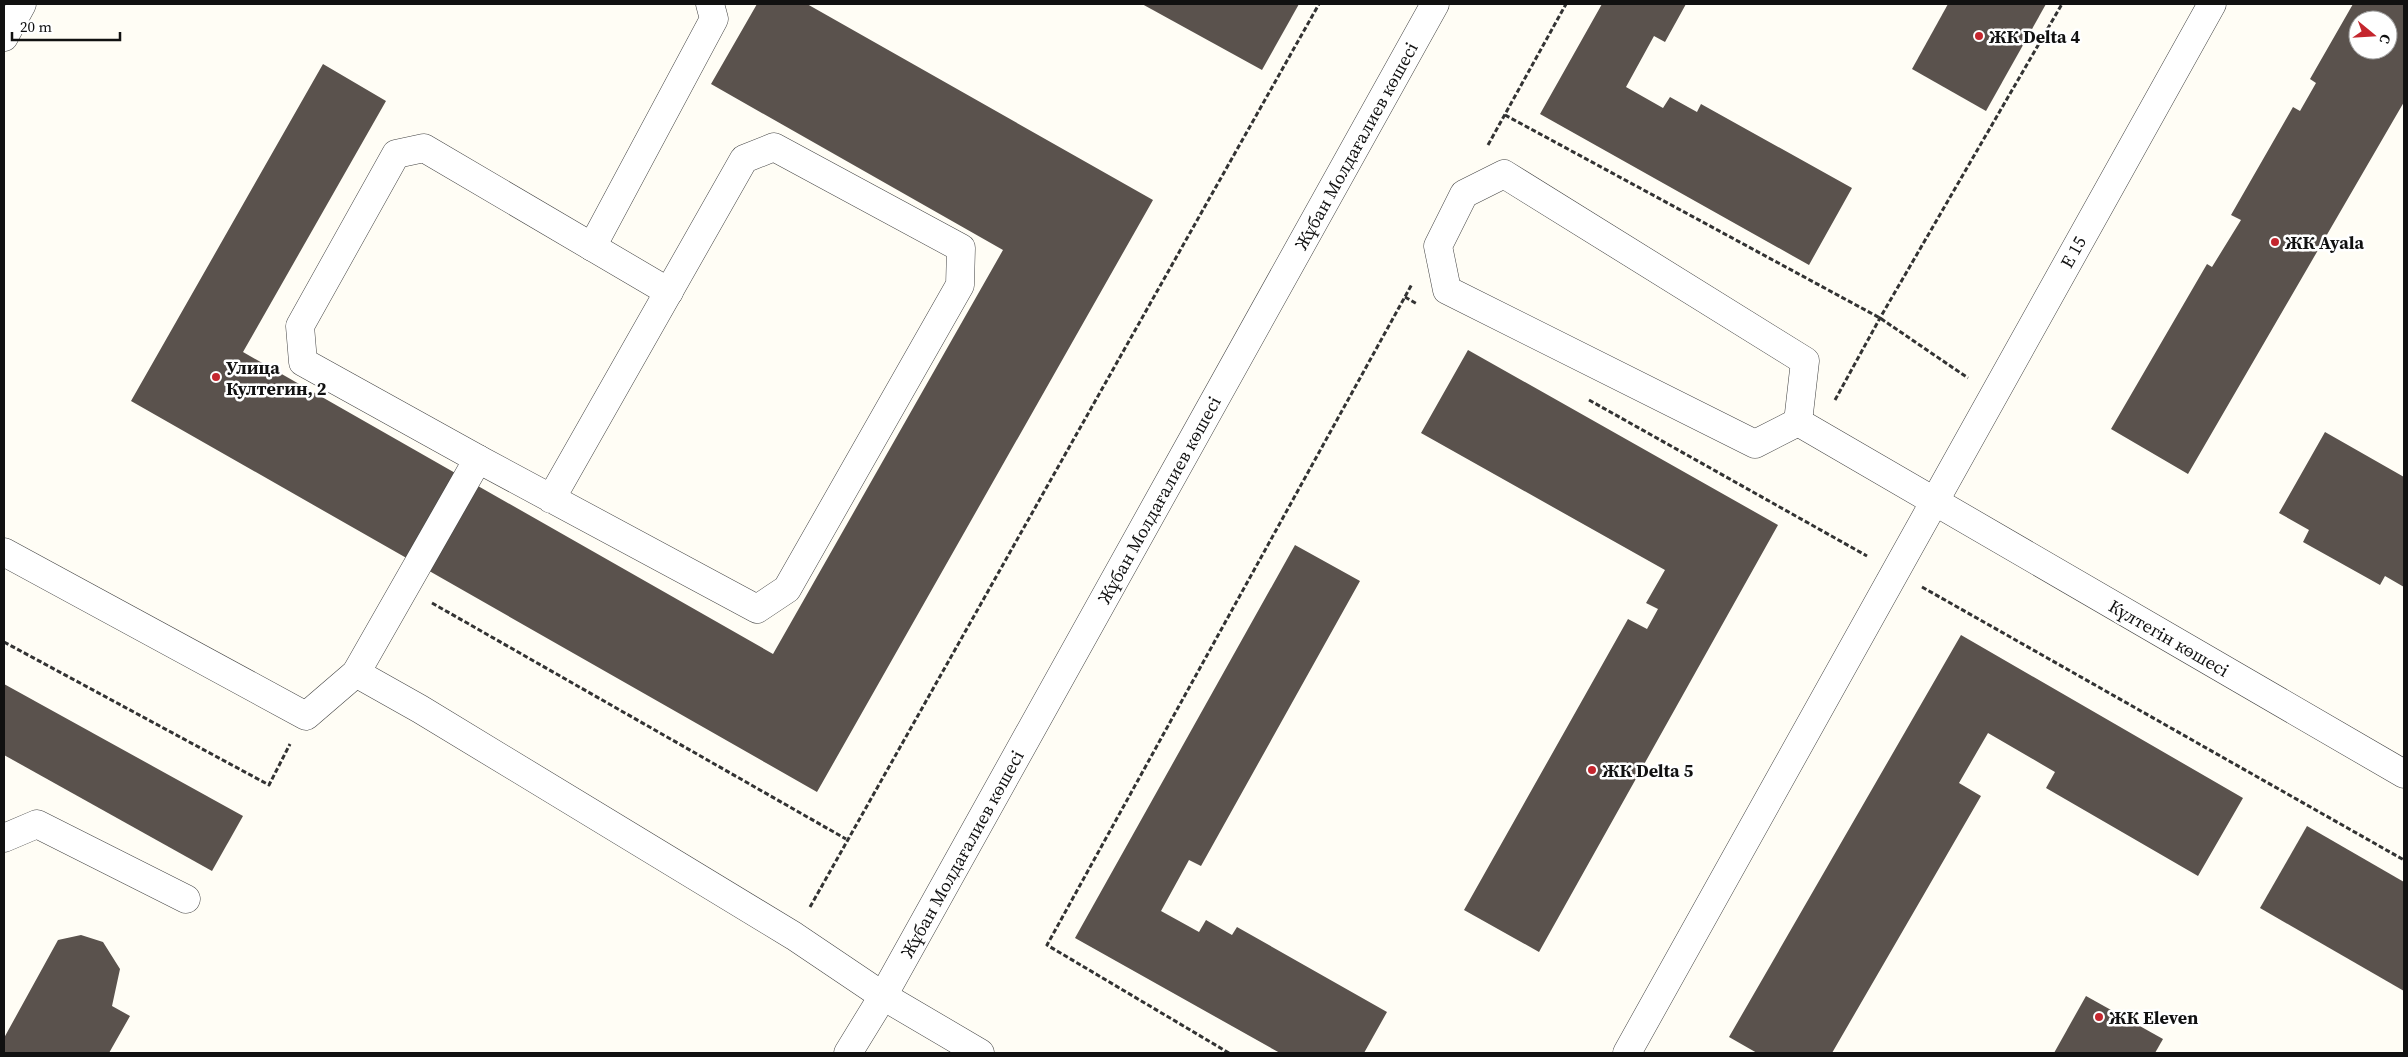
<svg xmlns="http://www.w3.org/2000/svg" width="2408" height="1057" font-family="'Source Serif 4',serif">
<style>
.building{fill:#5a524d;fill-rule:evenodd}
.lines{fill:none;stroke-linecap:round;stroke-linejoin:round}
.minor-casing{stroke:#444;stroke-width:29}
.path{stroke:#333;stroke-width:3;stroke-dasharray:5 2.5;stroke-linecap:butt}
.minor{stroke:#fff;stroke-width:28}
.poi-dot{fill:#c4262e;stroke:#fff;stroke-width:2}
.labels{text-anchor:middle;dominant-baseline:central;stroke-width:5;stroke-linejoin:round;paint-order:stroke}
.poi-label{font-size:18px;font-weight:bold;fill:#111;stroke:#fff;text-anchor:start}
.street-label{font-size:18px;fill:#111;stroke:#fff}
</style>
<rect width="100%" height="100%" fill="#fffdf5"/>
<g class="building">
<polygon points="757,4 807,4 1153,200 817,792 131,401 323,64 386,101 243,352 773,654 1003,250 711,84"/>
<polygon points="1142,4 1299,4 1262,70"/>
<polygon points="1602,4 1686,4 1665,42 1654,36 1626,87 1663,108 1670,97 1697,112 1701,104 1852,188 1809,265 1540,114"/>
<polygon points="1948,4 2046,4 1986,111 1912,69"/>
<path d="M2353,4H2404V102L2188,474L2111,429L2207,264L2212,267L2241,220L2231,215L2293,107L2300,111L2316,83L2310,79ZM2358,20H2388V50H2358Z"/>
<polygon points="1468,350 1778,525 1539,952 1464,910 1628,619 1647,629 1658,609 1646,603 1665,570 1421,433"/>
<polygon points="2325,432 2404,477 2404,587 2385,576 2380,585 2303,542 2309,530 2279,513"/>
<polygon points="1295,545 1360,581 1201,866 1189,860 1161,911 1199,932 1206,920 1232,935 1237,927 1387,1012 1364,1053 1280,1053 1075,938"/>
<polygon points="1961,635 2243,798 2198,876 2046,788 2055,772 1988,733 1959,783 1981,796 1832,1053 1757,1053 1729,1037"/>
<polygon points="4,684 243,816 212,871 4,755"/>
<polygon points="2307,826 2404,882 2404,991 2260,908"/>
<polygon points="81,935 103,942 120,969 112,1006 130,1016 109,1053 4,1053 4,1038 58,940"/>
<polygon points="2086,996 2163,1039 2155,1053 2054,1053"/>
</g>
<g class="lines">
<g class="minor-casing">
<g id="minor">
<polyline points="4,37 22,4"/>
<polygon points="1504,174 1805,361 1798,422 1755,444 1447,290 1438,246 1464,194"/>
<polyline points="592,247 714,19 710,4"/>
<polyline points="1798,422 2404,774"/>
<polyline points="478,459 303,362 300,326 396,154 424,148 669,292"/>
<polyline points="4,552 306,716 356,673 478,459 757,609 787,589 960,285 961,248 774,147 744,159 551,499"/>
<polyline points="356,673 420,709 794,936 883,996 980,1053"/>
<polyline points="4,838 37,824 186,899"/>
<polyline points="848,1053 883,996 1435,4"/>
<polyline points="1627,1053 2212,4"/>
</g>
</g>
<g class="path">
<polyline points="1505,115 1880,318 1968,378"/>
<polyline points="1488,145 1566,4"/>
<polyline points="1405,297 1417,304"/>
<polyline points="1589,400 1867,556"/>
<polyline points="1835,400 1880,318 2062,4"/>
<polyline points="1922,587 2404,860"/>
<polyline points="432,603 846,839"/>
<polyline points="4,642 269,785 290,744"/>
<polyline points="810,907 1319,4"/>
<polyline points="1229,1053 1047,945 1412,284"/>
</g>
<use href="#minor" class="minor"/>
</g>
<g class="poi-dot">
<circle cx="1979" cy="36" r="5"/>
<circle cx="2275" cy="242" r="5"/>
<circle cx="216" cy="377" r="5"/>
<circle cx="1592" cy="770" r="5"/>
<circle cx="2099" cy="1017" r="5"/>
</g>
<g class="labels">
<g class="poi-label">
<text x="1989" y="36">ЖК Delta 4</text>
<text x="2285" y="242">ЖК Ayala</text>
<text x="226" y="367">Улица<tspan x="226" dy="21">Култегин, 2</tspan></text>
<text x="1602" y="770">ЖК Delta 5</text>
<text x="2109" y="1017">ЖК Eleven</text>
</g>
<g class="street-label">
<text transform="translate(1356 146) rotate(-61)">Жұбан Молдағалиев көшесі</text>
<text transform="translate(2073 252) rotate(-61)">E 15</text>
<text transform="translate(1159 500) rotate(-61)">Жұбан Молдағалиев көшесі</text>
<text transform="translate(2169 638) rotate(30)">Күлтегін көшесі</text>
<text transform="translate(962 854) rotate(-61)">Жұбан Молдағалиев көшесі</text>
</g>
</g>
<rect width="2408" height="1057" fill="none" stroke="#111111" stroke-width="10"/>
<g transform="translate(2373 35) rotate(108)"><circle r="24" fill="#ffffff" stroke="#a0a0a0"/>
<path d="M0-4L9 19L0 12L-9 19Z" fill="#c4262e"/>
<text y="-8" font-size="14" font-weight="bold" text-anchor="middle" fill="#111111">С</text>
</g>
<path d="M12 32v8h108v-8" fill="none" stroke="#111111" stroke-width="2.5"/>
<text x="20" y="32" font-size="15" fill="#111111" stroke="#ffffff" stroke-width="4" paint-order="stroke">20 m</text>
</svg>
